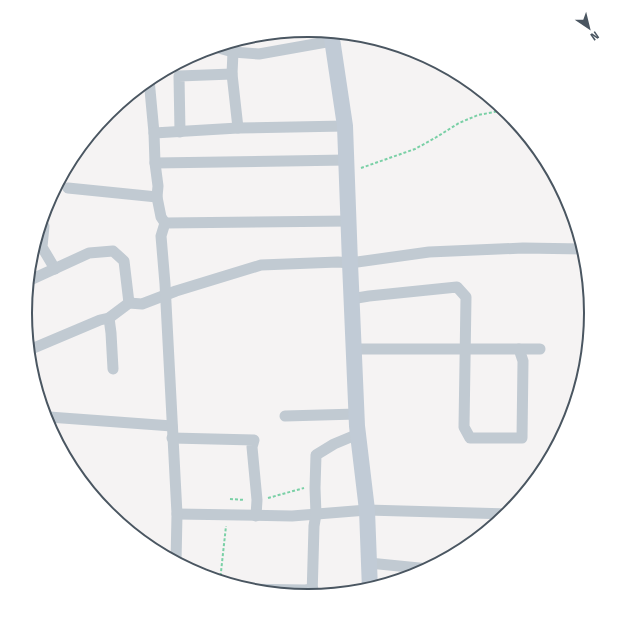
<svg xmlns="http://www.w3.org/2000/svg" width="617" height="627" font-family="'Fira Sans',sans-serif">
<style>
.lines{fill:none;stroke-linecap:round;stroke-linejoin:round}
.path{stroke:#7ad0a6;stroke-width:2;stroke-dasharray:3 2;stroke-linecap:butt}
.street{stroke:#c1cad2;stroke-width:11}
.secondary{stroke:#c1cbd6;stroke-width:16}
.rim{fill:none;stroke:#4a5661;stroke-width:2}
</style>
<rect width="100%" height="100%" fill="#f5f3f3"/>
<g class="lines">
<g class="path">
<polyline points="361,168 415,149 435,138 459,123 478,115 505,110"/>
<polyline points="268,498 304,488"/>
<polyline points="230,499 245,500"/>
<polyline points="220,581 226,526"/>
</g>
<g class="street">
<polyline points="215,47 233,52 259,54 332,41"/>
<polyline points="233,52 232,74 238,128"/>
<polyline points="149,79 154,133"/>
<polyline points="180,132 179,76 232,74"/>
<polyline points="155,163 347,160"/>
<polyline points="68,188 157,197"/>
<polyline points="165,223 349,221"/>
<polyline points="44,226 42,247 55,269"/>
<polyline points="28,281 89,253 113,251 124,261 129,303"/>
<polyline points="351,299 369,296 457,287 466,297 464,427 470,438 522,438 523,361 519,349"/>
<polyline points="109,318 111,333 113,369"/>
<polyline points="354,349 540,349"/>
<polyline points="29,350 100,320 109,318 129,303 142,304 176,291 261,265 338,262 350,263 429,252 523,248 584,249"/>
<polyline points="285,416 357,414"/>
<polyline points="49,417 172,426"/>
<polyline points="172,438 254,440 252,447 257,500 256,516"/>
<polyline points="177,514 292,516 367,510 509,514"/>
<polyline points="176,563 177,514 165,284 161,236 165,223 161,217 157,197 158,186 155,163 154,133 238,128 345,126"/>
<polyline points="369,563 429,569"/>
<polyline points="244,589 305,590 313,589"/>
<polyline points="312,597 314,526 316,514 315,488 316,455 334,444 358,434"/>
</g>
<polyline class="secondary" points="331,32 345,126 350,263 357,426 367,510 370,590"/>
</g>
<path d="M0 0H617V627H0ZM32 313a276 276 0 1 1 552 0a276 276 0 1 1-552 0Z" fill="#fff" fill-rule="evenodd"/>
<path class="rim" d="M32 313a276 276 0 1 1 552 0a276 276 0 1 1-552 0Z"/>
<g transform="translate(589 28) rotate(145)" stroke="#ffffff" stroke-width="3" paint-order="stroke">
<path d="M0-3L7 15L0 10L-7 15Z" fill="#4a5661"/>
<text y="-6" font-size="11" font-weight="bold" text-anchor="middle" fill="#4a5661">N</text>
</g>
</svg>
